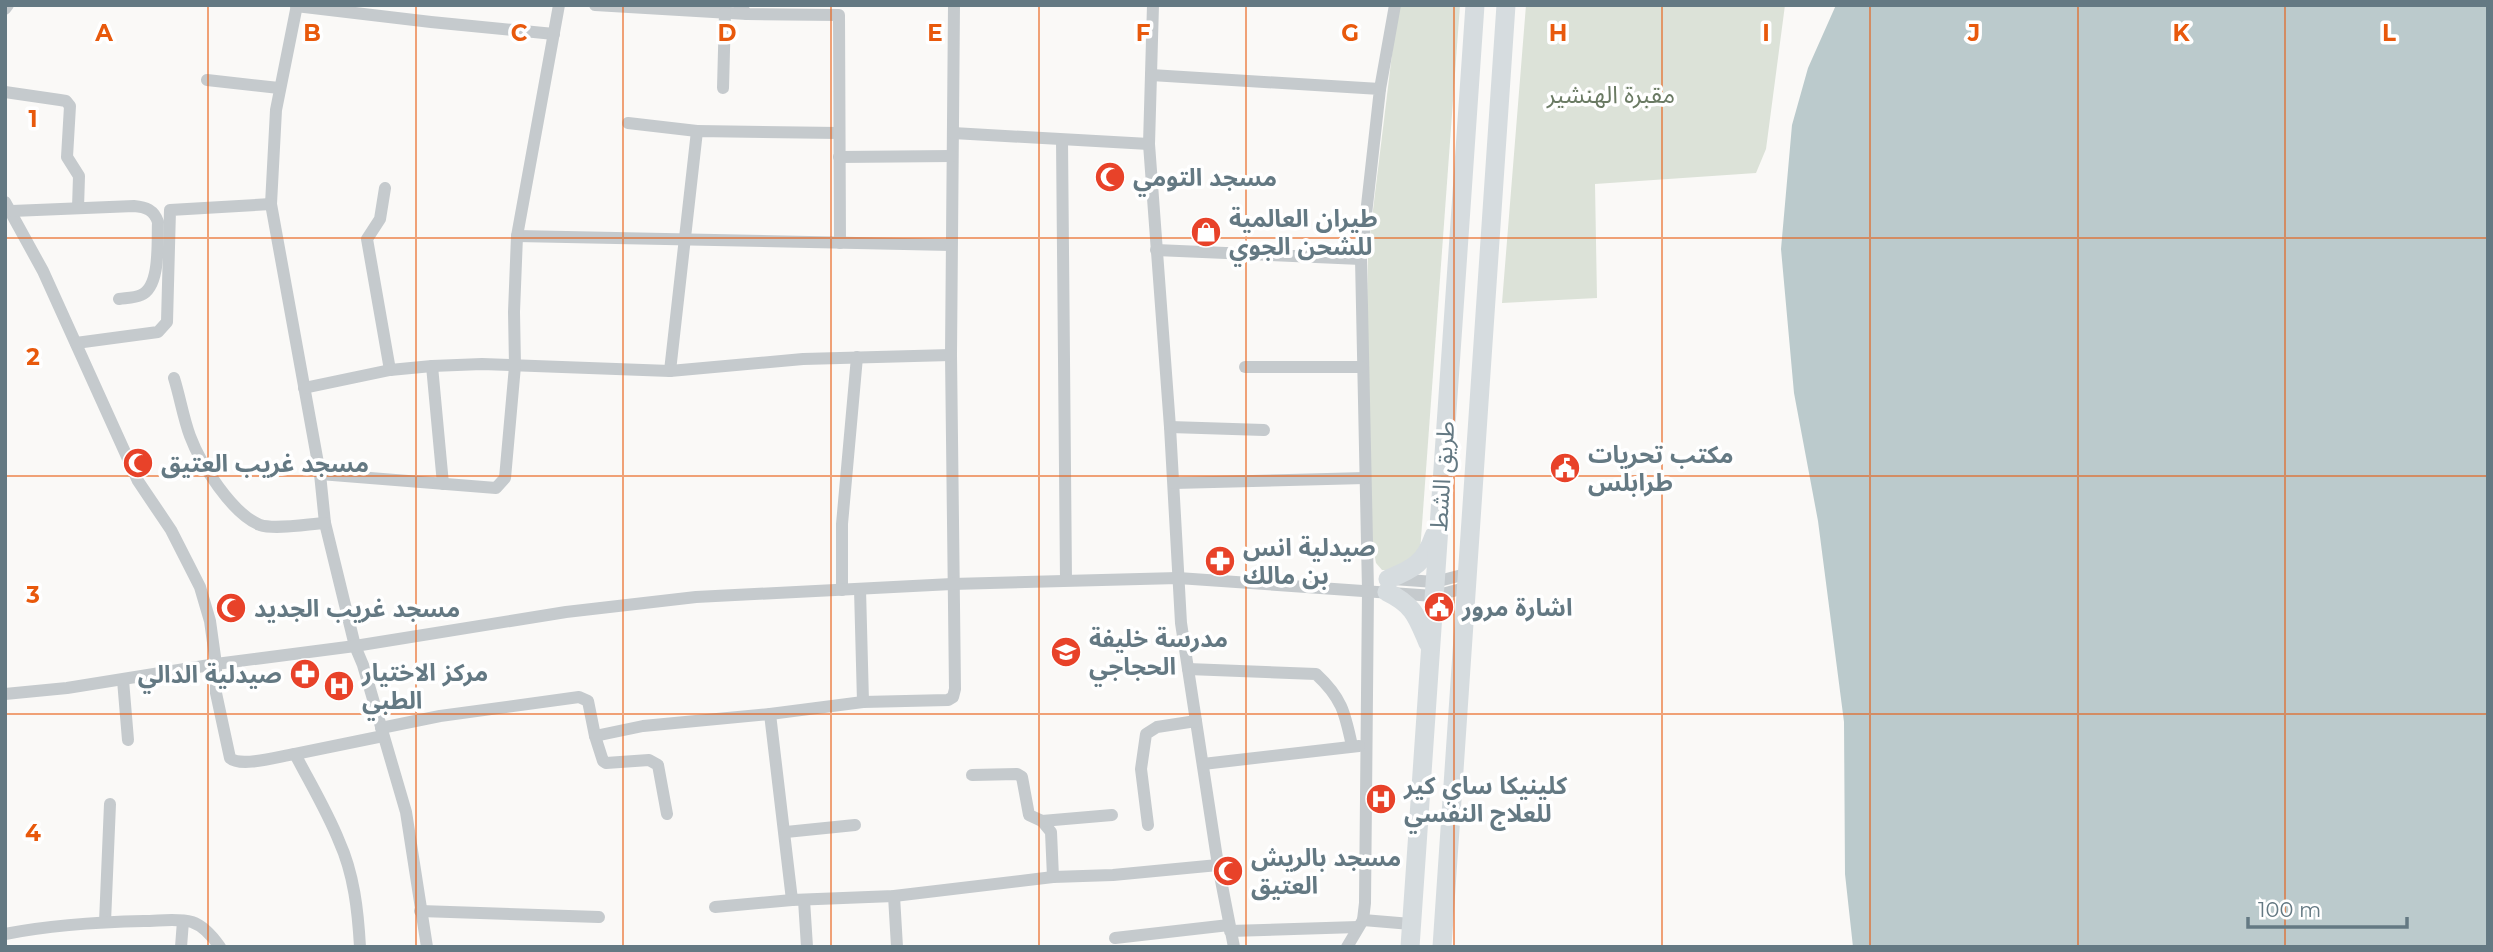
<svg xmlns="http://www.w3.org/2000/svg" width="2493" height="952" font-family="Montserrat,'Noto Sans Arabic',sans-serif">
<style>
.green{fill:#dce2d8}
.water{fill:#bbcacc}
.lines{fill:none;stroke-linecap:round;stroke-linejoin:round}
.minor{stroke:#c5cacd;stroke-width:12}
.trunk{stroke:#d6dcdf;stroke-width:19}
.grid{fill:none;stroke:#e8590c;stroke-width:2;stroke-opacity:0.55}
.labels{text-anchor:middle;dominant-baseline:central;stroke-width:7;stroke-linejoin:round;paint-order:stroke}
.park-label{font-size:24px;fill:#6a7a63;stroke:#fff}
.poi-label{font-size:24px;font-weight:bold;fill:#647983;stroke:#fff;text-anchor:start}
.street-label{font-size:24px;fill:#647983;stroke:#fff}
.grid-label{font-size:23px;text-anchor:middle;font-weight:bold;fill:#e8590c;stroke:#fff;stroke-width:7;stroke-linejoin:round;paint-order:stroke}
</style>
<rect width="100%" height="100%" fill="#faf9f7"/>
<g class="green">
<polygon points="1398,5 1460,5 1420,552 1394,570 1382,570 1376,563 1372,542 1367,318 1368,251"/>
<polygon points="1526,5 1785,5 1766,149 1756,173 1595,184 1597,298 1502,303"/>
</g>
<polygon class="water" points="1836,5 2488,5 2488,947 1853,947 1845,874 1844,722 1818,521 1794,393 1781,249 1792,125 1808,68"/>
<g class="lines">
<g class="minor">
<polyline points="297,5 276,110 271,204 320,474 325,523 355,646 363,665 406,812 427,947"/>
<polyline points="595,5 747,14"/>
<polyline points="739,5 747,14 839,15 840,243"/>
<polyline points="954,5 951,355 955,689 953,697 948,700 863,702 770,714 792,900 894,896 1053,877 1113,875 1218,865"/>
<polyline points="1153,5 1149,144 1170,427 1181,623 1218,865 1234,947"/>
<polyline points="296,6 431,22 554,34"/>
<polyline points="5,9 8,5"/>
<polyline points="1151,75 1380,89 1361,259 1368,590 1365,903 1363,920 1347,947"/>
<polyline points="207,80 279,88"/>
<polyline points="723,88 725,13"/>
<polyline points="1380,89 1395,5"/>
<polyline points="5,92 60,100 66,101 70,106 67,157 79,176 78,208"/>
<polyline points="628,123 697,131"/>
<polyline points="953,133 1149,144"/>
<polyline points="1062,140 1066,580"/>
<polyline points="839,157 952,156"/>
<polyline points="385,188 380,219 367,239 390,370"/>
<path d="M5,202L43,271L138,481L171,530L200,587L210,621L216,664V693L230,758C241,768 280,756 295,754"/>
<path d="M12,211L134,206C146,207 154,210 158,222C157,241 161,287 141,295C135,298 125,298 119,299"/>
<polyline points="517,236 951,245"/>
<polyline points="1156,250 1361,259"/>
<polyline points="76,343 158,332 167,322 170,210 271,204"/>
<polyline points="432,366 443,484"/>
<polyline points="1245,367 1362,367"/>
<polyline points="670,371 697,131 839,133"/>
<path d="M174,378C180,397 183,417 190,436C200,463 232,514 260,525C275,530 308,524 325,523"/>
<polyline points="304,388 390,370 432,366 482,364 670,371 803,359 951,355"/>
<polyline points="1170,427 1264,430"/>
<polyline points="320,474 496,488 505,478 515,366 514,312 517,236 559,5"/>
<polyline points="1174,483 1365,478"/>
<polyline points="1393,579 1435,582 1466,574"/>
<polyline points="860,589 863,702"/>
<polyline points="842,590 842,524 857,357"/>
<path d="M1188,669L1316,674C1342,698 1345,713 1352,746"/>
<polyline points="123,680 128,740"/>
<polyline points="5,694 67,688 216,664 355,646 566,612 696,597 952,584 1178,578 1434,596 1465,588"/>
<polyline points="381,728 440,716 579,697 588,701 595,736"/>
<polyline points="1203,764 1359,746"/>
<polyline points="972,775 1017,774 1022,777 1029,815 1042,821 1051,832 1053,877"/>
<polyline points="667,814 658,765 649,760 606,763 603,761 595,736 643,726 770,714"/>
<polyline points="1042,821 1112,815"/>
<polyline points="1148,825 1141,769 1146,734 1157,727 1196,721"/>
<polyline points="786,832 855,825"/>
<polyline points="894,896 897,947"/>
<polyline points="804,900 807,947"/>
<polyline points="715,907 792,900"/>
<polyline points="420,911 599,917"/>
<polyline points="1363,920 1411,924"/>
<polyline points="105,922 110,804"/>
<polyline points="1230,931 1358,927"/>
<path d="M5,934C51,925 97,922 144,921C159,921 178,918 192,922C204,926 213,937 220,947"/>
<polyline points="1115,938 1229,925"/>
<polyline points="181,947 183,921"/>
<path d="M360,947C358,911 354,874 339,841C327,811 310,783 295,754L383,736"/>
</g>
<g class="trunk">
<path d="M1388,579C1414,569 1425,562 1434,536"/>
<path d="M1387,592C1414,605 1417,617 1428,643"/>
<polyline points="1410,947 1475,5"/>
<polyline points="1442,947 1506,5"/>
</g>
</g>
<path class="grid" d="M208,5V947M416,5V947M623,5V947M831,5V947M1039,5V947M1246,5V947M1454,5V947M1662,5V947M1870,5V947M2078,5V947M2285,5V947M5,238H2488M5,476H2488M5,714H2488"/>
<defs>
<g id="mosque-disc" transform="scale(1.575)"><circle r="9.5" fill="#e84229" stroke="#fff"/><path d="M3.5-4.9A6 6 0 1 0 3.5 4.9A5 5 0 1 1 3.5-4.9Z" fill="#fff"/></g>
<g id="shop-disc" transform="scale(1.575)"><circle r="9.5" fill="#e84229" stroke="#fff"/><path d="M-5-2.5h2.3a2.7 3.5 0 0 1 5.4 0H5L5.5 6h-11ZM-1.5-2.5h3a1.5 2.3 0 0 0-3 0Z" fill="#fff"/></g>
<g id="civic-disc" transform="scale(1.575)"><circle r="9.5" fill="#e84229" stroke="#fff"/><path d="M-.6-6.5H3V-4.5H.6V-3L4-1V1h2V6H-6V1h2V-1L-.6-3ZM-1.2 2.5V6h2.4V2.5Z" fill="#fff"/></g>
<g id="pharmacy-disc" transform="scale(1.575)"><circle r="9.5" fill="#e84229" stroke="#fff"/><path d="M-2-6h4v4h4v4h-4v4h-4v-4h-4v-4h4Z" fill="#fff"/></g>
<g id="school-disc" transform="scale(1.575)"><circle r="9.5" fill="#e84229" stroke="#fff"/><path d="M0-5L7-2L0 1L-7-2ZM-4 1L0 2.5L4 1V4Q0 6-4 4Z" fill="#fff"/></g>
<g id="hospital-disc" transform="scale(1.575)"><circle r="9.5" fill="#e84229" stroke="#fff"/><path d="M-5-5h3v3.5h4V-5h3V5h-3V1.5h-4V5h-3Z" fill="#fff"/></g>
</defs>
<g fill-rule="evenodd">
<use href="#mosque-disc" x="1110" y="177"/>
<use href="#shop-disc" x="1206" y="232"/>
<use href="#mosque-disc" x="138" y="463"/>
<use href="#civic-disc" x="1565" y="468"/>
<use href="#pharmacy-disc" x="1220" y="561"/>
<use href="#civic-disc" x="1439" y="607"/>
<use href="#mosque-disc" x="231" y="608"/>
<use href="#school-disc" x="1066" y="652"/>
<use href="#pharmacy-disc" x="305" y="674"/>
<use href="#hospital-disc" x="339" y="686"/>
<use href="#hospital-disc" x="1381" y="799"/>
<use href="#mosque-disc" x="1228" y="871"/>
</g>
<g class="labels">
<g class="park-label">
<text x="1611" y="94">مقبرة الهنشير</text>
</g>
<g class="poi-label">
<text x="1133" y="177">مسجد التومي</text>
<text x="1229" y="218">طيران العالمية<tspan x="1229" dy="28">للشحن الجوي</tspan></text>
<text x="1588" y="454">مكتب تحريات<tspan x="1588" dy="28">طرابلس</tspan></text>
<text x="161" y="463">مسجد غريب العتيق</text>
<text x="1243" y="547">صيدلية انس<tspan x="1243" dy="28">بن مالك</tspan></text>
<text x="1462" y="607">اشارة مرور</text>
<text x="254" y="608">مسجد غريب الجديد</text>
<text x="1089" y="638">مدرسة خليفة<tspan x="1089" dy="28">الحجاجي</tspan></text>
<text x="362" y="672">مركز الاختيار<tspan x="362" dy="28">الطبي</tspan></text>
<text x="282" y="674" text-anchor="end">صيدلية الدالي</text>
<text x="1404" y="785">كلينيكا ساي كير<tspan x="1404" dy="28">للعلاج النفسي</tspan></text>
<text x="1251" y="857">مسجد بالريش<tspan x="1251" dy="28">العتيق</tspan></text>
</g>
<g class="street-label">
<text transform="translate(1442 476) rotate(-86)">طريق الشط</text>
</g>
</g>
<g class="grid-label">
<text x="104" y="41">A</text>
<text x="312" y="41">B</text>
<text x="519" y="41">C</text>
<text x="727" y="41">D</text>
<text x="935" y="41">E</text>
<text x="1143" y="41">F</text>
<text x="1350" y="41">G</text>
<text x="1558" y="41">H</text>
<text x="1766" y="41">I</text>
<text x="1974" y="41">J</text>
<text x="2181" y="41">K</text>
<text x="2389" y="41">L</text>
<text x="33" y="127">1</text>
<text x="33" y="365">2</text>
<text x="33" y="603">3</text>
<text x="33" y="841">4</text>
</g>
<rect width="2493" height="952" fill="none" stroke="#647983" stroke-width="14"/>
<path d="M2248 917v10h159v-10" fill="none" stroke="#647983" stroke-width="3.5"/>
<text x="2258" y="917" font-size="21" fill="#647983" stroke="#ffffff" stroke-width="5" paint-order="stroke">100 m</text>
</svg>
